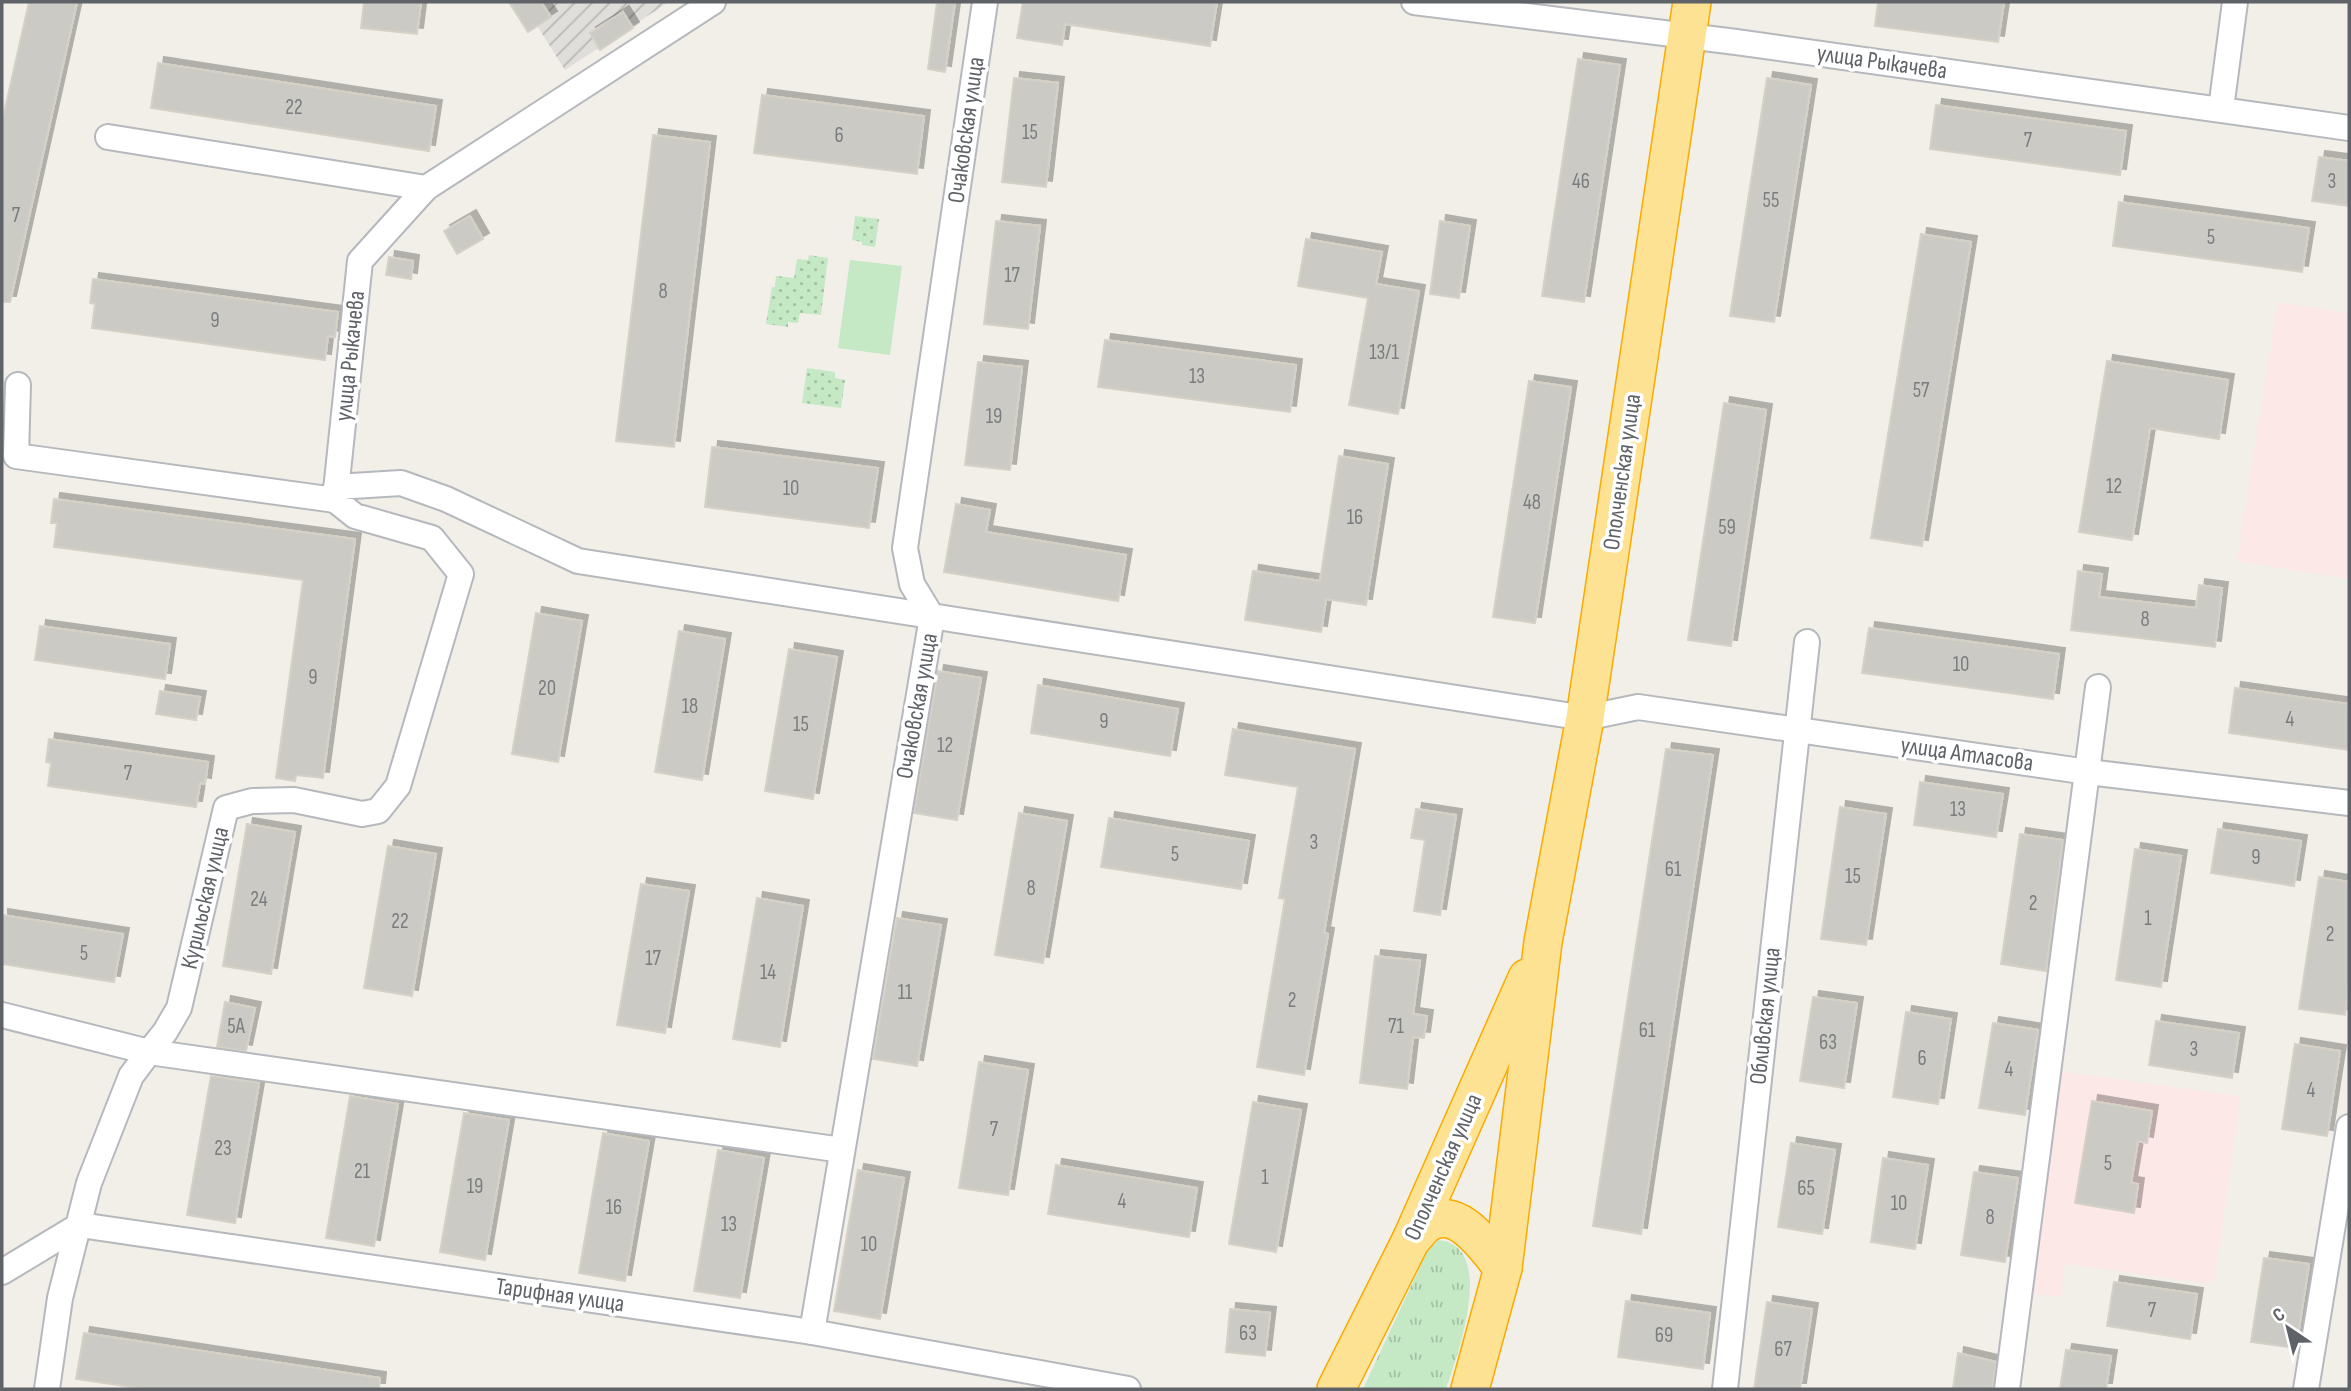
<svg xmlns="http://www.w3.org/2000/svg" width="2351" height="1391" font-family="'Sofia Sans Condensed',sans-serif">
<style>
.industrial{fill:url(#industrial-furrows)}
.medical{fill:#fce8e6}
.grass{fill:url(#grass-tufts)}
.park{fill:url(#park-dots)}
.pitch{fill:#c5e8c5}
.building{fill:#cccac5;stroke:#d6d1c6;stroke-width:2;filter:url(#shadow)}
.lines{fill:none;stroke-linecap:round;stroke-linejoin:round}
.minor-casing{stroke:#b5b8bc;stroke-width:28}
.highway-casing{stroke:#f9ab00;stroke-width:40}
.minor{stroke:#fff;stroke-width:24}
.highway{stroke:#fde293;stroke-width:37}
.labels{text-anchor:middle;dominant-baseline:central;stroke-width:7;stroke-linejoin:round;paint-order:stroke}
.number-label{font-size:21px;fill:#7a7d7f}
.street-label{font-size:24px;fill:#5f6368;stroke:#fff}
</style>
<defs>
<pattern id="industrial-furrows" width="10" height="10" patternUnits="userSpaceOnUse" patternTransform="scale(1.75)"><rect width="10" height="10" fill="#e0deda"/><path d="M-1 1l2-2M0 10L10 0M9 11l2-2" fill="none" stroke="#b9b8b5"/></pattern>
<pattern id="grass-tufts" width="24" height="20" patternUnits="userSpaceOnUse" patternTransform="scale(1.75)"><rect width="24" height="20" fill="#c5e8c5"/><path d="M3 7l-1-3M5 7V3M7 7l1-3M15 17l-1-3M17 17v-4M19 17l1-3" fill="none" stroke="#a3c0a4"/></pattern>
<pattern id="park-dots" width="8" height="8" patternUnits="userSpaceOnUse" patternTransform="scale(1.75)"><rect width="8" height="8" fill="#c5e8c5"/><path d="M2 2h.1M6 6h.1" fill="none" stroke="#a3c0a4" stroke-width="1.8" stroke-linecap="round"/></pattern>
<filter id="shadow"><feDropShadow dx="6" dy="-6" stdDeviation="0" flood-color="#0004"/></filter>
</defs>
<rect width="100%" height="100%" fill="#f1efe8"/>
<polygon class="industrial" points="522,2 669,2 565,70"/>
<g class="medical">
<polygon points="2278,302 2349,313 2349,579 2237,561"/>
<polygon points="2058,1071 2240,1096 2214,1284 2065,1264 2060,1297 2027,1293"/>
</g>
<path class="grass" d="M1438,1240C1498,1245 1457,1356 1446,1389H1363L1427,1252Z"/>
<g class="park">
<polygon points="855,216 879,219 875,247 862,245 862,242 852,240"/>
<polygon points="809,255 828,258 821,315 800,313 798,323 788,322 788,327 766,324 772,287 775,287 776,276 794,278 797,259 808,260"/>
<polygon points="807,368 835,372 835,378 845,380 841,408 802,403"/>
</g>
<polygon class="pitch" points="850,260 902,266 890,355 838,348"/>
<g class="building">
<polygon points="29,2 77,2 10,302 2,302 2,122"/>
<polygon points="364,2 421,2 417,34 361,28"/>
<polygon points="509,2 541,2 551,17 528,32"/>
<polygon points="937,2 955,2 945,72 928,69"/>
<polygon points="1023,2 1217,2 1210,46 1065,24 1062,45 1017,38"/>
<polygon points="1878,2 2004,2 1998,42 1875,26"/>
<polygon points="623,12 633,28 600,50 590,33"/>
<polygon points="1578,59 1620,65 1584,302 1542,296"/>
<polygon points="158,63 436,106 429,151 151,108"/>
<polygon points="1014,78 1058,83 1046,187 1002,182"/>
<polygon points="1767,78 1811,85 1774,322 1730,316"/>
<polygon points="762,95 924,116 917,174 754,153"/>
<polygon points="1936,105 2126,131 2120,175 1930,149"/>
<polygon points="653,135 710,142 674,447 616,441"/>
<polygon points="2319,157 2349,161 2349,206 2312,201"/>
<polygon points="2119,202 2309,228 2302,272 2113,246"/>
<polygon points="470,216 483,239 457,254 444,231"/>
<polygon points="996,221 1040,226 1028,329 984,324"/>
<polygon points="1440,221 1470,226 1459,298 1430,294"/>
<polygon points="1921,234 1971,242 1922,546 1871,538"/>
<polygon points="1306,239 1382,252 1376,284 1419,291 1398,414 1349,405 1368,298 1298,286"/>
<polygon points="389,257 413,261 411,279 386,275"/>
<polygon points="93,279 338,312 335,337 328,336 325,360 92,328 95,304 90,303"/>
<polygon points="1105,340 1296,365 1290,412 1098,387"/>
<polygon points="2107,361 2228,380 2219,439 2150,428 2132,540 2079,532"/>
<polygon points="978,362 1022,367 1010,470 965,465"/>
<polygon points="1529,381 1571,387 1535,623 1493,617"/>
<polygon points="1724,403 1766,410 1731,646 1688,640"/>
<polygon points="712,447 878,468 869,528 705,507"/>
<polygon points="1339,456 1388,464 1366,605 1326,599 1321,632 1245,620 1253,571 1320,581"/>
<polygon points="54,499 355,539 323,778 296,775 295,781 276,778 303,580 54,547 57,523 51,523"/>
<polygon points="956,504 990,510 986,532 1126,555 1118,601 944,572"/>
<polygon points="2078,571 2102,574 2099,597 2196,608 2199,585 2222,588 2215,647 2071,630"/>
<polygon points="536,613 582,621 558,762 512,754"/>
<polygon points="40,626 170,644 165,679 35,660"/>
<polygon points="1869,628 2059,654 2053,699 1862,673"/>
<polygon points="679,631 725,639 702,780 655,772"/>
<polygon points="789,649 837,657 813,799 765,791"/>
<polygon points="938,671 981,678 957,820 914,813"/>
<polygon points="1038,685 1178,709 1170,756 1031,733"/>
<polygon points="2235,688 2349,704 2349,750 2229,733"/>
<polygon points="160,691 200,697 196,720 156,714"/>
<polygon points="1233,729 1355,749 1324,933 1328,934 1304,1075 1257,1067 1285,899 1279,898 1298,787 1225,775"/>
<polygon points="49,739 208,762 205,784 200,783 196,807 48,786 51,763 46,762"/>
<polygon points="1666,749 1713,755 1641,1234 1593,1226"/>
<polygon points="1920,782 2003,794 1996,837 1914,825"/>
<polygon points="1840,807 1886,814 1866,945 1821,939"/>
<polygon points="1416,809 1456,815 1440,915 1414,911 1425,840 1411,838"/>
<polygon points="1019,813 1067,821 1043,963 995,955"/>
<polygon points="1109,818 1249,841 1241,889 1101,867"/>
<polygon points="247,824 295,832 271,974 223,966"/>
<polygon points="2218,829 2301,841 2294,886 2211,873"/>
<polygon points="2020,834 2063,840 2046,971 2001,964"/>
<polygon points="388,846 436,854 412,996 364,988"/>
<polygon points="2135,849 2181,856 2161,987 2116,980"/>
<polygon points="2319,877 2349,882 2349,987 2345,1015 2299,1009"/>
<polygon points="641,884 689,891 665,1033 617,1025"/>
<polygon points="757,898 803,906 780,1047 733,1039"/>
<polygon points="2,915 123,934 114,982 2,964"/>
<polygon points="897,918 941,925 917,1066 873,1059"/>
<polygon points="1375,956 1420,961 1413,1014 1427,1016 1424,1038 1413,1037 1407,1089 1360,1083"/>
<polygon points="1813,997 1857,1003 1844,1088 1800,1081"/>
<polygon points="225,1002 255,1008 246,1051 217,1047"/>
<polygon points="1906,1012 1951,1019 1938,1104 1893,1097"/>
<polygon points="2156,1021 2239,1033 2232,1078 2149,1065"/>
<polygon points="1993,1023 2038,1030 2025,1115 1979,1108"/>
<polygon points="2295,1044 2340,1051 2327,1136 2282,1129"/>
<polygon points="979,1062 1028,1070 1008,1195 959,1188"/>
<polygon points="211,1076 259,1083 235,1223 187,1215"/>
<polygon points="350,1096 398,1104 374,1246 326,1238"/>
<polygon points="2092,1101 2152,1111 2147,1143 2138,1141 2131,1183 2138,1184 2134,1213 2075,1203"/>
<polygon points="1253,1102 1301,1110 1276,1252 1229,1244"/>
<polygon points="464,1113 509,1120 485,1260 440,1252"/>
<polygon points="603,1133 649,1141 625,1281 579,1273"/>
<polygon points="1791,1143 1835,1150 1822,1234 1778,1227"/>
<polygon points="718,1150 764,1158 740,1298 694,1291"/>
<polygon points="1883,1158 1928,1165 1915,1249 1871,1242"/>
<polygon points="1056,1165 1197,1188 1189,1237 1048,1214"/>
<polygon points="858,1170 904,1178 880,1319 834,1311"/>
<polygon points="1974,1172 2018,1178 2005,1262 1961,1255"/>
<polygon points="2264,1258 2309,1264 2296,1348 2251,1342"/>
<polygon points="2114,1282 2197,1294 2190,1339 2107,1326"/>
<polygon points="1626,1301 1710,1313 1703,1369 1618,1357"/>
<polygon points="1767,1302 1812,1309 1800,1389 1754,1389"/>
<polygon points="1230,1309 1270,1313 1265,1356 1226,1352"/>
<polygon points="84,1333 380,1378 379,1389 145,1389 76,1379"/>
<polygon points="2066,1350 2111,1356 2106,1389 2060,1389"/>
<polygon points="1958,1353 1996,1362 1992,1389 1953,1389"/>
</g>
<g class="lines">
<g class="minor-casing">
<g id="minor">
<polyline points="1414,2 1736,42 2349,128"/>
<polyline points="2221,109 2235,2"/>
<polyline points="108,137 426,188"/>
<polyline points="18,385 16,456 335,500 360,261 426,188 713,2"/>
<polyline points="2,1015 149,1052 165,1032 179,1008 226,808 252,801 294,800 362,814 378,811 398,786 461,574 432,538 355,516 335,500 336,487 401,483 446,499 578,561 1585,718 1638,707 2088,772 2349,803"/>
<polyline points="2,1272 80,1225 812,1332 1128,1389"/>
<polyline points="812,1332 932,617 912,584 905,548 985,2"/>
<polyline points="47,1389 60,1298 89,1183 131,1076 149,1052 842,1150"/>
<polyline points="1725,1389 1807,642"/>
<polyline points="2007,1389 2098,687"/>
<polyline points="2306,1389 2349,1127"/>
</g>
</g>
<g class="highway-casing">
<g id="highway">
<path d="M1411,1240C1416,1235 1421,1228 1426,1224C1458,1203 1486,1248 1503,1268"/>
<polyline points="1336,1389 1411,1240 1527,978"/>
<polyline points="1470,1389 1503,1268 1543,942 1585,718 1692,2"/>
</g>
</g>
<use href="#minor" class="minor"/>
<use href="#highway" class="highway"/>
</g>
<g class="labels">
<g class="number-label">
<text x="294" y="107">22</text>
<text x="1030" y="132">15</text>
<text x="839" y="135">6</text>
<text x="2028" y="140">7</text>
<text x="1581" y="181">46</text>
<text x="2332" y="181">3</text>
<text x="1771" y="200">55</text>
<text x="16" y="215">7</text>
<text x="2211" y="237">5</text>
<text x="1012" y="275">17</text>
<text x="663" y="291">8</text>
<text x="215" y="320">9</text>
<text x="1384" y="352">13/1</text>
<text x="1197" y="376">13</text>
<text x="1921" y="390">57</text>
<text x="994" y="416">19</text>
<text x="2114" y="486">12</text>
<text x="791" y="488">10</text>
<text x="1532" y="502">48</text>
<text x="1355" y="517">16</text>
<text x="1727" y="527">59</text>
<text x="2145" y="619">8</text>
<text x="1961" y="664">10</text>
<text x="313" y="677">9</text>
<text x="547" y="688">20</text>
<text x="690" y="706">18</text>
<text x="2290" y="719">4</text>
<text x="1104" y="721">9</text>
<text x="801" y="724">15</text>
<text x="945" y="745">12</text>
<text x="128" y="773">7</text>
<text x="1958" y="809">13</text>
<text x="1314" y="842">3</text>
<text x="1175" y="854">5</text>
<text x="2256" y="857">9</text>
<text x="1673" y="869">61</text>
<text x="1853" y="876">15</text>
<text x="1031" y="888">8</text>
<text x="259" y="899">24</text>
<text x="2033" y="903">2</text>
<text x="2148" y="918">1</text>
<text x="400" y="921">22</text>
<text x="2330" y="934">2</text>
<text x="84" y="953">5</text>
<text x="653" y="958">17</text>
<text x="768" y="972">14</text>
<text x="905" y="992">11</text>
<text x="1292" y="1000">2</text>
<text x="236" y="1026">5А</text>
<text x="1396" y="1026">71</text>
<text x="1647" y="1030">61</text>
<text x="1828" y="1042">63</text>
<text x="2194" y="1049">3</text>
<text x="1922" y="1058">6</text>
<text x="2009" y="1069">4</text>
<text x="2311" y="1090">4</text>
<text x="994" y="1129">7</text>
<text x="223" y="1148">23</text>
<text x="2108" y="1163">5</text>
<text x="362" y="1171">21</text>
<text x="1265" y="1177">1</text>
<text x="475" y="1186">19</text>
<text x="1806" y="1188">65</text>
<text x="1122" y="1201">4</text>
<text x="1899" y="1203">10</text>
<text x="614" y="1207">16</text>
<text x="1990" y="1217">8</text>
<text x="729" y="1224">13</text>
<text x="869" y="1244">10</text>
<text x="2152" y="1310">7</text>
<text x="1248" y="1333">63</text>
<text x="1664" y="1335">69</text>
<text x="1783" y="1349">67</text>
</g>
<g class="street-label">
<text transform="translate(1882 62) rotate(8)">улица Рыкачева</text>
<text transform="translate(966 130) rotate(-82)">Очаковская улица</text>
<text transform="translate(350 356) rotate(-84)">улица Рыкачева</text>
<text transform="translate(1622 472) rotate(-82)">Ополченская улица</text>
<text transform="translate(917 706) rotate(-80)">Очаковская улица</text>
<text transform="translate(1967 754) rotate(8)">улица Атласова</text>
<text transform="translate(205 898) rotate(-77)">Курильская улица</text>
<text transform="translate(1765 1016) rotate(-84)">Обливская улица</text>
<text transform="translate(1443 1167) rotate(-66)">Ополченская улица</text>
<text transform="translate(560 1295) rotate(8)">Тарифная улица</text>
</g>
</g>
<rect width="2351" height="1391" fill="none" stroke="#5f6368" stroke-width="7"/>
<g transform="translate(2288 1328) rotate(325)" stroke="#ffffff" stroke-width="5" paint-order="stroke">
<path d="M0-5L12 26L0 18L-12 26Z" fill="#5f6368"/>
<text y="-10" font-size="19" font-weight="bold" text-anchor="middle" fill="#5f6368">С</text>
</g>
</svg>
